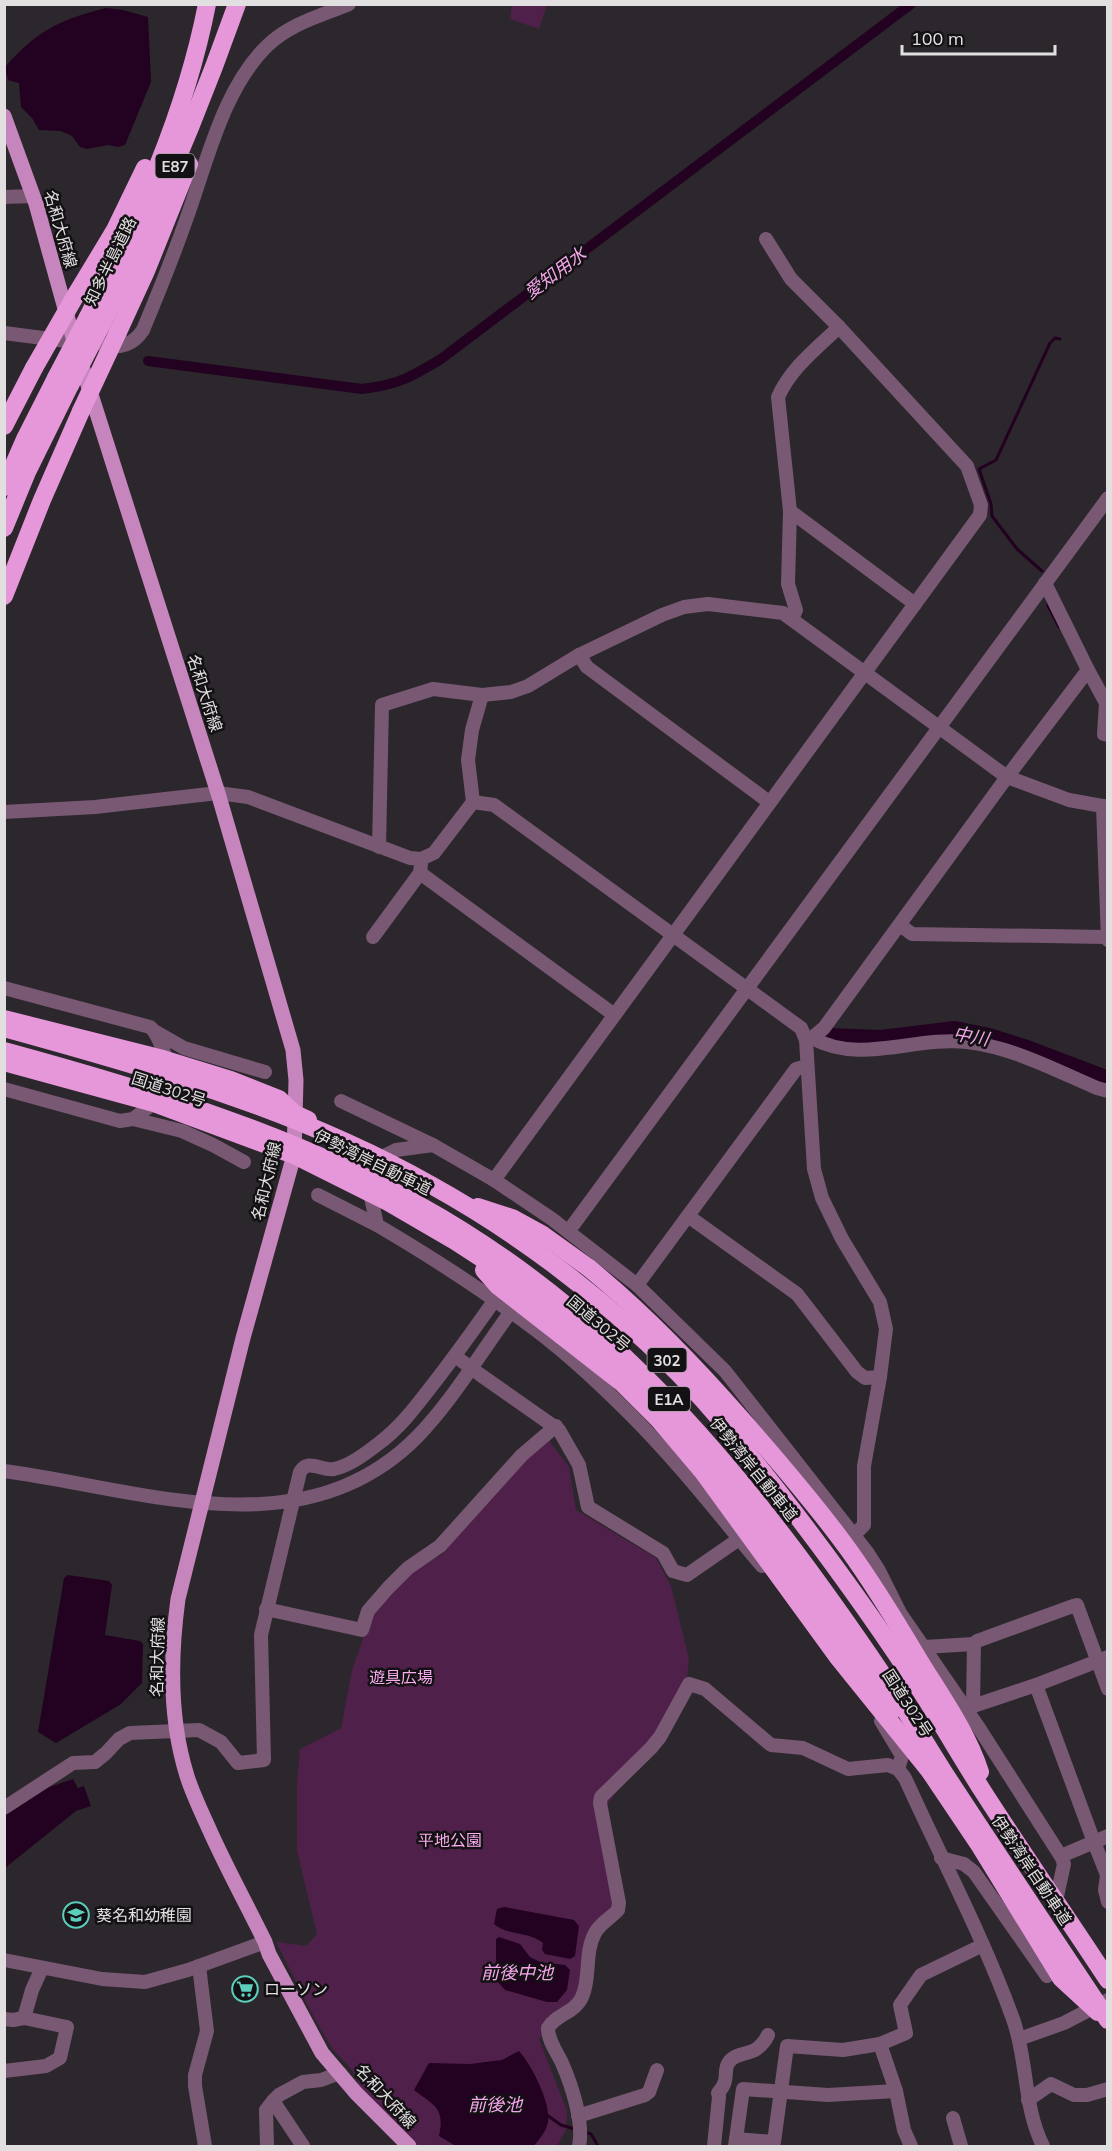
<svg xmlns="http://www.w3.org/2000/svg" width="1112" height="2151" font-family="Mulish,'Noto Sans JP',sans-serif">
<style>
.green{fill:#4f214a}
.water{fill:#230120}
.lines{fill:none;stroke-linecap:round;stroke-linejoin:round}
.stream{stroke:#230120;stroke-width:3}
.canal{stroke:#230120;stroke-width:10}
.river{stroke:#230120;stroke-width:18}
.minor{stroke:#785873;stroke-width:14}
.major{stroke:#c685bd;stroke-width:15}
.highway{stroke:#e597da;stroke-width:18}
.minor-bridge{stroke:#785873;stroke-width:14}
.highway-bridge{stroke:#e597da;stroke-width:18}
.labels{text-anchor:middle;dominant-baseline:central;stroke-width:5;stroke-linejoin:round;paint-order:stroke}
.shield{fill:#131113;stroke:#a4a1a3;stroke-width:1.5}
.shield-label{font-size:15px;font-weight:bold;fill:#e2dfe1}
.street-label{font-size:16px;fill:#e2dfe1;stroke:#131113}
.park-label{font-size:16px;fill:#faacef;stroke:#131113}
.poi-label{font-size:16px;fill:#e2dfe1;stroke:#131113;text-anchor:start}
.water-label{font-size:18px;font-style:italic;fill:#f5a6ea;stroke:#131113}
</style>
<rect width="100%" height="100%" fill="#2c272c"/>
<g class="green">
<polygon points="512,5 547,5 539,29 510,19"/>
<path d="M547,1438L569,1467L576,1510L656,1558L671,1586L689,1659L686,1687L664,1730L602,1811L615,1887L611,1913L595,1940L582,1993L539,2039L567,2111L566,2130L557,2146H416L360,2089C355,2065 340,2062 329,2043C309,2011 294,1976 276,1942L306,1946L317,1934L297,1851V1784L300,1749L341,1728L352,1670L372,1613L390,1594L415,1570L443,1554L485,1501Z"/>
</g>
<g class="water">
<path d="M106,8L123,10L148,17L151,82L125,145L118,147L108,145L87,149L80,147L72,136L61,131L39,130L32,118L21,107L19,83L8,80L5,67C38,30 59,20 106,8Z"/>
<polygon points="68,1575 109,1581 112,1585 105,1635 140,1641 143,1644 142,1683 121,1704 56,1743 38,1732 64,1578"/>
<polygon points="73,1779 78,1788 84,1786 91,1806 76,1811 5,1868 5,1815 47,1788"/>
<path d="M504,1907L574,1920L579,1926L575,1956L570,1959L545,1954L542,1950L543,1943C529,1931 507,1936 494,1924L497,1909Z"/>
<polygon points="499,1937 520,1944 530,1957 540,1962 565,1965 570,1970 567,1990 557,2002 547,2002 505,1990 498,1982 496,1974 496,1939"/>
<path d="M519,2051C531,2064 554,2107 547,2126C545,2133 538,2140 534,2146H456L439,2136C445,2108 435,2106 414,2090L429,2063L470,2064L502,2060Z"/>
</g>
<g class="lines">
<g class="stream">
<polyline points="1042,571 1017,549 992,516 991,504 979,469 996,460 1050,343 1055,338 1060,339"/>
<polyline points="1048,601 1048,606 1059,627"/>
<polyline points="544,2113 561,2125 575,2129"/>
<polyline points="584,2132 591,2134 598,2146"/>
</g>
<path class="canal" d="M148,361L362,389C398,385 411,377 441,359L911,4"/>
<polyline class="river" points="827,1037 881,1039 955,1030 989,1037 1024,1048 1108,1080"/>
<g class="minor">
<polyline points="4,197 33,196"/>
<polyline points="4,333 82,343"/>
<path d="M104,346C121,348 133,345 143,330C158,294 173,257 186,220C207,162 223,88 268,45C291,23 321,16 349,4"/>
<polyline points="790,511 915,604"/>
<path d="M792,619L796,610L788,584L790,511L778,397C791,368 816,349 839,327"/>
<polyline points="579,655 587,667 769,802"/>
<polyline points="1088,670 1106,703 1104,734 1108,735"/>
<polyline points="473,802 494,805 801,1028 806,1040 814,1169 822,1198 842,1239 880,1302 886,1329 880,1377 864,1466 864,1525 854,1535"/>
<polyline points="1103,806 1108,940"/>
<polyline points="4,812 95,807 218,793 248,797 410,858 421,859 434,853 473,802 468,760 472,730 482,695"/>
<polyline points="379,847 382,705 433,689 482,695 511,692 528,686 579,655 662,615 684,607 708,604 783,613 1007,777 1069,800 1108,807"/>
<polyline points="420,873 613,1014"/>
<polyline points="900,925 912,934 1106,937"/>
<polyline points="373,937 420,873 421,864"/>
<path d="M4,988L150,1027C159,1034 162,1051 168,1061"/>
<polyline points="156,1032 184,1048 265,1072"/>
<path d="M812,1038C860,1065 915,1036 967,1042C1012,1047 1055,1070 1097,1088L1108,1091"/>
<polyline points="806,1040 812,1038 824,1028 1007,777 1088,670 1045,583"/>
<polyline points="4,1089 120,1121 133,1119 154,1103"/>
<polyline points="341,1101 433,1145"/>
<polyline points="133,1119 182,1131 213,1145 244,1162"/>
<polyline points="384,1156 396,1150 433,1145 494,1180 552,1219 637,1285 725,1371 867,1552 878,1569 900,1613 979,1728 1062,1858 1064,1864 1057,1896"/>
<polyline points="494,1180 980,515 981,505 967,466 839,327 791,279 766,239"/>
<path d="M370,1193L377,1225C428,1255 478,1287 525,1322C563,1349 598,1382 631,1415C678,1462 719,1515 762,1566"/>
<polyline points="318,1195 377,1225"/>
<polyline points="688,1216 797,1294 857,1372 865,1378 880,1377"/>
<polyline points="573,1225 1108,498"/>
<polyline points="637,1285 796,1069 807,1066"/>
<polyline points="482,1376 559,1430 579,1465 588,1507 663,1553 673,1571 687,1575 739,1539"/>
<path d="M4,1471C141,1489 303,1552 417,1437C451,1402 478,1357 507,1317"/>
<polyline points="266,1609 362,1630 368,1611 388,1588 408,1568 440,1546 522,1455 556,1426"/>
<polyline points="924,1647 974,1644"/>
<polyline points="1108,1657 1036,1685 1094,1842 1108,1836"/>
<polyline points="973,1706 974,1644 977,1641 1073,1606 1077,1605 1078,1608 1108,1689"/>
<polyline points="967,1708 1036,1685"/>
<path d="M881,1721L902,1756L898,1769L905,1778C941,1858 983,1936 1013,2019C1028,2061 1023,2106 1043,2146"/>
<path d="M4,1808L73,1763L95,1762L106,1753L119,1739L130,1733L199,1730L221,1742L238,1763L264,1760L261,1635L300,1472C308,1458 321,1471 334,1469C349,1466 365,1454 378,1444C401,1427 417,1405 434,1383C455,1356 475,1328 494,1301"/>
<polyline points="1061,1856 1094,1842 1107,1875 1105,1890 1108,1902"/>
<polyline points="941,1858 964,1864 974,1872 1047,1976"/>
<polyline points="4,1960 102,1979 145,1982 188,1970 265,1942"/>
<polyline points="199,1966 207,2031 195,2075 195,2086 205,2146"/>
<polyline points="24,2018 32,1990 42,1968"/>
<polyline points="4,2019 13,2020 24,2018 67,2027 60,2058 46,2066 4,2071"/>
<polyline points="1019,2039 1064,2023 1108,2000"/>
<polyline points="880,2044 896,2091 904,2130 911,2146"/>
<polyline points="1028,2100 1051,2084 1074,2095 1087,2095 1108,2089"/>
<polyline points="273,2101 303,2146"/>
<polyline points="578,2116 645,2095 649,2092 657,2070"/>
<polyline points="953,2118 961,2146"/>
<polyline points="736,2139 774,2142 787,2046 843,2050 880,2044 906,2033 900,2005 921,1975 983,1945"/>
<polyline points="267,2146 266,2110 273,2101 279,2095 303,2082 321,2080 340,2073"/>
<path d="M579,2146C584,2123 572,2086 562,2063C557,2052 548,2041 548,2028C556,2014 575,2013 582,1997C591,1978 584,1953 595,1933C600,1923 611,1918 618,1910L619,1903L600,1803L601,1797L651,1748L660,1737L689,1684L705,1689L771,1745L803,1748L848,1769L888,1765L898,1769"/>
<path d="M714,2146L719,2097L718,2093C731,2079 722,2071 729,2062C734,2054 747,2054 755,2050C761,2046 765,2041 768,2035"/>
<polyline points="735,2146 743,2089 828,2095 896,2091"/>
</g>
<path class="major" d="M4,116L36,204L74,341L218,793L293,1050L296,1080L294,1155L243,1338L178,1599C170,1658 169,1719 187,1776C193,1795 202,1813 210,1831C227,1869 247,1905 265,1942L269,1954L322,2053L356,2093L409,2146"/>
<g class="highway">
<polyline points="77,293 115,230 145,168"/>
<path d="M88,317C139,215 185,117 207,4"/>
<path d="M102,324C153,220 198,114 237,4"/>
<polyline points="118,332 146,271 189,164"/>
<polyline points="4,426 34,368"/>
<polyline points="4,487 25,439 56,378"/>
<polyline points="4,528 27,472 70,385"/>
<polyline points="4,596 42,500 81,411"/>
<polyline points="4,1019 163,1059 231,1080 279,1099 295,1114 308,1120"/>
<polyline points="4,1062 154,1103 294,1155 388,1202 455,1241 492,1265 574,1326 631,1376 685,1435 802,1580 891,1712"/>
<polyline points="478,1207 512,1218 543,1235 589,1268"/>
<polyline points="484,1270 498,1286 562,1336"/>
<polyline points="931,1773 980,1846 1061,1978 1098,2012"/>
</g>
<polyline class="minor-bridge" points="455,1356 482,1376"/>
<g class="highway-bridge">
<polyline points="34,368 77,293"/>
<polyline points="56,378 88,317"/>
<polyline points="70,385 102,324"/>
<polyline points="81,411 118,332"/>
<path d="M4,1028C150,1068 299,1110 431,1185C521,1235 606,1300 678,1373C715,1411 748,1453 781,1495C832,1561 881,1629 926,1699C945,1729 963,1760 982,1790C1023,1854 1066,1916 1108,1980"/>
<path d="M4,1051C147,1090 289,1133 419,1205C621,1317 755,1487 882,1674C903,1706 923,1739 943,1771C997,1854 1053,1937 1108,2020"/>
<path d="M589,1268C645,1314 696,1367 744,1422C780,1463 816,1505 848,1549C874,1585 897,1623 919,1660C941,1696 967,1732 980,1772"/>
<polyline points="562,1336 622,1383 659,1420 703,1472 837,1656 941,1785"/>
</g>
</g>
<defs>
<g id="school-ring" transform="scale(1.35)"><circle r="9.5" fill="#131113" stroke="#5bcebc" stroke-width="1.5"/><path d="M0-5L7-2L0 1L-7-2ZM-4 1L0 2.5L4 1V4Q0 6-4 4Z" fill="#5bcebc"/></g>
<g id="supermarket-ring" transform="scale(1.35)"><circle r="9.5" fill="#131113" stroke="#5bcebc" stroke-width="1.5"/><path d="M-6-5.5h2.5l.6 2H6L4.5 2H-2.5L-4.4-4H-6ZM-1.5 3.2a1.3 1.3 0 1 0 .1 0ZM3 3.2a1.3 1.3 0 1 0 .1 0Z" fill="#5bcebc"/></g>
</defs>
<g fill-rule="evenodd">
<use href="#school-ring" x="76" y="1915"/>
<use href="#supermarket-ring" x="245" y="1989"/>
</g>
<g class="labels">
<g class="shield">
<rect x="155.5" y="154" width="39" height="24" rx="4.5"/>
<rect x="647.5" y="1348" width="39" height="24" rx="4.5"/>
<rect x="648" y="1387" width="42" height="24" rx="4.5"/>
</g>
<g class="shield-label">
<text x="175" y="166">E87</text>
<text x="667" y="1360">302</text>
<text x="669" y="1399">E1A</text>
</g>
<g class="street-label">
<text transform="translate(61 229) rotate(74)">名和大府線</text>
<text transform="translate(110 261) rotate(-64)">知多半島道路</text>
<text transform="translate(205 693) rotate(72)">名和大府線</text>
<text transform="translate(169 1089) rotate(18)">国道302号</text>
<text transform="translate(373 1162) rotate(26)">伊勢湾岸自動車道</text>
<text transform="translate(266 1181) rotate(-77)">名和大府線</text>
<text transform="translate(599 1323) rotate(40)">国道302号</text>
<text transform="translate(754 1469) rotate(51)">伊勢湾岸自動車道</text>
<text transform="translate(157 1657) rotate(-89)">名和大府線</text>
<text transform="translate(908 1703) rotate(57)">国道302号</text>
<text transform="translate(1032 1870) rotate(56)">伊勢湾岸自動車道</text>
<text transform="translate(386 2096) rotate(47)">名和大府線</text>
</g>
<g class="park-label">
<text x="401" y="1677">遊具広場</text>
<text x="450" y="1840">平地公園</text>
</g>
<g class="poi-label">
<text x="96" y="1915">葵名和幼稚園</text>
<text x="264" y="1989">ローソン</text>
</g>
<g class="water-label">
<text transform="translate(555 273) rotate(-37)">愛知用水</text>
<text transform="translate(971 1036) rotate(10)">中川</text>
<text x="517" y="1972">前後中池</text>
<text x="495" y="2104">前後池</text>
</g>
</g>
<rect width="1112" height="2151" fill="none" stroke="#e2dfe1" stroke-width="12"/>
<path d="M902 45v9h153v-9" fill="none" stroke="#e2dfe1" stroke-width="3"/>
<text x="911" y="45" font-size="18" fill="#e2dfe1" stroke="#131113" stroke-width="4.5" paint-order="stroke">100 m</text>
</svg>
